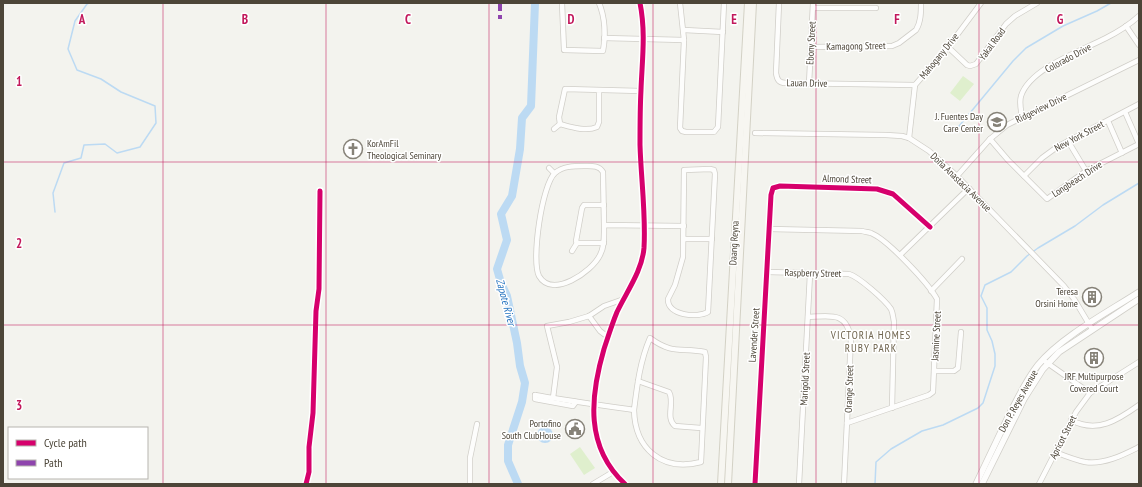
<svg xmlns="http://www.w3.org/2000/svg" width="1142" height="487" font-family="'PT Sans Narrow',sans-serif">
<style>
.green{fill:#dfefcd}
.water{fill:#bcdaf3}
.lines{fill:none;stroke-linecap:round;stroke-linejoin:round}
.stream{stroke:#bcdaf3;stroke-width:1.5}
.river{stroke:#bcdaf3;stroke-width:8}
.minor-casing{stroke:#d0cec8;stroke-width:6}
.tertiary-casing{stroke:#d0cec8;stroke-width:7}
.secondary-casing{stroke:#d3d1c5;stroke-width:8}
.minor{stroke:#fdfdfc;stroke-width:4.5}
.tertiary{stroke:#fdfdfc;stroke-width:5.5}
.secondary{stroke:#f7f6f1;stroke-width:6}
.quiet{stroke:#8e44ad;stroke-width:4;stroke-dasharray:8 4;stroke-linecap:butt}
.cycleway-casing{stroke:#fff;stroke-width:8}
.cycleway{stroke:#d6006c;stroke-width:5}
.grid{fill:none;stroke:#c2185b;stroke-width:1;stroke-opacity:0.55}
.labels{text-anchor:middle;dominant-baseline:central;stroke-width:3;stroke-linejoin:round;paint-order:stroke}
.street-label{font-size:10px;fill:#4c4538;stroke:#fff}
.poi-label{font-size:10px;fill:#4c4538;stroke:#fff;text-anchor:end}
.water-label{font-size:11px;font-style:italic;fill:#2875c0;stroke:#fff}
.neighbourhood-label{font-size:11px;letter-spacing:1px;fill:#6f644e;stroke:#fff}
.grid-label{font-size:13px;text-anchor:middle;font-weight:bold;fill:#c2185b;stroke:#fff;stroke-width:3;stroke-linejoin:round;paint-order:stroke}
</style>
<rect width="100%" height="100%" fill="#f3f3ee"/>
<g class="green">
<polygon points="963,76 974,84 960,101 950,93"/>
<polygon points="580,447 595,468 584,475 570,454"/>
</g>
<circle class="water" cx="545" cy="435" r="8"/>
<g class="lines">
<g class="stream">
<polyline points="955,131 1013,61 1026,48 1063,26 1097,11 1111,3"/>
<polyline points="55,212 53,193 64,163 81,158 84,145 105,144 117,153 140,147 156,123 155,106 121,92 101,79 77,70 68,49 75,21 87,4 89,3"/>
<polyline points="875,484 876,462 891,449 922,431 943,425 978,408 983,403 995,366 995,354 992,341 987,330 987,308 981,296 985,285 1011,272 1027,256 1038,248 1075,226 1103,205 1139,183"/>
</g>
<polyline class="river" points="518,484 508,461 508,445 522,402 525,383 520,366 517,343 507,296 501,283 497,269 507,240 501,214 512,196 520,149 522,118 531,106 535,3"/>
<g class="minor-casing">
<g id="minor">
<path d="M562,3L564,50L603,51C606,36 605,17 599,3"/>
<polyline points="680,3 684,40 680,128 682,131 686,132 714,132 718,127 724,3"/>
<path d="M779,3L776,73C777,80 779,83 786,83L915,85"/>
<polyline points="813,8 876,8"/>
<polyline points="1126,26 1139,45"/>
<polyline points="684,30 723,32"/>
<polyline points="604,38 684,40"/>
<path d="M811,47L892,46L899,43L916,30C921,22 921,12 921,3"/>
<polyline points="948,47 967,65 970,66 976,64 1006,24 1015,16 1037,3"/>
<polyline points="809,84 813,3"/>
<path d="M599,90V122L597,127C586,132 571,127 560,124L559,117L565,89L641,91"/>
<path d="M1022,117C1021,110 1019,103 1021,96C1030,68 1081,51 1106,38C1118,32 1129,25 1139,16"/>
<polyline points="1108,121 1122,153"/>
<polyline points="554,129 560,124"/>
<polyline points="755,133 886,135 902,136 909,138 929,151 957,176 1064,286 1074,299 1092,329"/>
<polyline points="909,138 915,85 948,47 981,3"/>
<polyline points="990,139 1008,160 1047,199 1086,171 1139,144 1125,112"/>
<polyline points="1068,141 1086,171"/>
<polyline points="549,168 554,173"/>
<path d="M710,169L714,170L715,174L708,312C698,318 667,316 668,299L675,285L683,257L684,170Z"/>
<polyline points="957,176 990,139 1007,125 1139,60"/>
<polyline points="1024,176 1042,158 1057,147 1139,104"/>
<polyline points="604,205 584,205 582,208 576,241 577,243 604,243"/>
<path d="M604,225L603,172C599,165 591,166 584,166C574,166 563,166 555,173C542,184 531,261 539,276C552,299 592,272 600,255C605,246 604,235 604,225L684,226"/>
<path d="M769,229L862,231C865,232 868,232 871,233C888,240 928,283 937,299L933,392L929,395L847,423"/>
<polyline points="684,239 712,239"/>
<polyline points="572,251 577,243"/>
<polyline points="900,255 969,188"/>
<path d="M767,272L849,274C859,277 885,300 891,309C893,313 893,317 894,322L892,408"/>
<polyline points="931,291 962,259"/>
<polyline points="589,316 600,331 608,337"/>
<path d="M808,317C830,316 846,311 851,338L844,484"/>
<polyline points="1043,360 1090,393"/>
<polyline points="934,371 954,371 958,368 961,332"/>
<path d="M638,381L669,392C675,402 665,418 675,426L701,428"/>
<path d="M535,395C568,401 601,405 634,410C637,386 640,361 650,338C673,355 681,347 705,352L706,357L701,462C662,472 635,449 634,410"/>
<polyline points="535,395 535,399 573,406 576,402"/>
<polyline points="553,398 557,367 547,326 569,322 589,316 604,306 624,299"/>
<path d="M1071,420C1097,434 1118,420 1139,405"/>
<path d="M1055,452C1065,456 1075,460 1085,462C1104,465 1123,455 1139,447"/>
<polyline points="306,484 309,472 309,447 313,413 316,311 319,289 320,191"/>
<polyline points="470,484 470,458 477,424"/>
<polyline points="593,484 613,472"/>
<path d="M625,484C585,447 590,397 604,349C608,337 612,324 617,312C627,291 642,271 644,248C646,214 641,179 640,145C640,127 640,108 641,90C642,61 646,33 640,3"/>
<polyline points="755,484 771,195 773,188 780,186 877,189 893,194 930,227"/>
<polyline points="799,484 810,274"/>
<polyline points="1039,484 1076,412 1090,393 1139,362"/>
</g>
</g>
<g class="tertiary-casing">
<g id="tertiary">
<path d="M976,484C987,461 998,438 1009,415C1018,398 1026,380 1038,365C1061,337 1108,312 1139,292"/>
<polyline points="982,484 1024,399 1043,369 1059,352 1139,299"/>
</g>
</g>
<g class="secondary-casing">
<g id="secondary">
<polyline points="721,484 748,3"/>
<polyline points="728,484 753,3"/>
</g>
</g>
<use href="#minor" class="minor"/>
<use href="#tertiary" class="tertiary"/>
<use href="#secondary" class="secondary"/>
<polyline class="quiet" points="500,3 500,19"/>
<g class="cycleway-casing">
<g id="cycleway">
<polyline points="306,484 309,472 309,447 313,413 316,311 319,289 320,191"/>
<path d="M625,484C585,447 590,397 604,349C608,337 612,324 617,312C627,291 642,271 644,248C646,214 641,179 640,145C640,127 640,108 641,90C642,61 646,33 640,3"/>
<polyline points="755,484 771,195 773,188 780,186 877,189 893,194 930,227"/>
</g>
</g>
<use href="#cycleway" class="cycleway"/>
</g>
<path class="grid" d="M163,3V484M326,3V484M489,3V484M653,3V484M816,3V484M979,3V484M3,162H1139M3,325H1139"/>
<defs>
<g id="school-ring" transform="scale(1)"><circle r="9.5" fill="#fff" stroke="#868278" stroke-width="1.5"/><path d="M0-5L7-2L0 1L-7-2ZM-4 1L0 2.5L4 1V4Q0 6-4 4Z" fill="#868278"/></g>
<g id="church-ring" transform="scale(1)"><circle r="9.5" fill="#fff" stroke="#868278" stroke-width="1.5"/><path d="M-1.2-6h2.4v3.5h3.3v2.4h-3.3V6h-2.4V-.1h-3.3v-2.4h3.3Z" fill="#868278"/></g>
<g id="building-ring" transform="scale(1)"><circle r="9.5" fill="#fff" stroke="#868278" stroke-width="1.5"/><path d="M-4-6H4V6H1V3H-1V6H-4ZM-2.5-4.3h1.7v1.8h-1.7ZM.8-4.3h1.7v1.8H.8ZM-2.5-1h1.7V.8h-1.7ZM.8-1h1.7V.8H.8Z" fill="#868278"/></g>
<g id="civic-ring" transform="scale(1)"><circle r="9.5" fill="#fff" stroke="#868278" stroke-width="1.5"/><path d="M-.6-6.5H3V-4.5H.6V-3L4-1V1h2V6H-6V1h2V-1L-.6-3ZM-1.2 2.5V6h2.4V2.5Z" fill="#868278"/></g>
</defs>
<g fill-rule="evenodd">
<use href="#school-ring" x="997" y="122"/>
<use href="#church-ring" x="353" y="149"/>
<use href="#building-ring" x="1092" y="297"/>
<use href="#building-ring" x="1094" y="358"/>
<use href="#civic-ring" x="575" y="429"/>
</g>
<g class="labels">
<g class="street-label">
<text transform="translate(811 43) rotate(-87)">Ebony Street</text>
<text transform="translate(992 44) rotate(-54)">Yakal Road</text>
<text transform="translate(856 46) rotate(-1)">Kamagong Street</text>
<text transform="translate(939 56) rotate(-51)">Mahogany Drive</text>
<text transform="translate(1068 58) rotate(-28)">Colorado Drive</text>
<text transform="translate(807 83) rotate(1)">Lauan Drive</text>
<text transform="translate(1041 108) rotate(-26)">Ridgeview Drive</text>
<text transform="translate(1079 136) rotate(-28)">New York Street</text>
<text transform="translate(847 179) rotate(2)">Almond Street</text>
<text transform="translate(1077 179) rotate(-33)">Longbeach Drive</text>
<text transform="translate(961 182) rotate(44)">Doña Anastacia Avenue</text>
<text transform="translate(734 243) rotate(-87)">Daang Reyna</text>
<text transform="translate(813 273) rotate(1)">Raspberry Street</text>
<text transform="translate(754 335) rotate(-86)">Lavender Street</text>
<text transform="translate(936 336) rotate(-87)">Jasmine Street</text>
<text transform="translate(805 379) rotate(-87)">Marigold Street</text>
<text transform="translate(849 389) rotate(-88)">Orange Street</text>
<text transform="translate(1018 401) rotate(-61)">Don P. Reyes Avenue</text>
<text transform="translate(1063 437) rotate(-63)">Apricot Street</text>
</g>
<g class="poi-label">
<text x="983" y="116">J. Fuentes Day<tspan x="983" dy="12">Care Center</tspan></text>
<text x="367" y="143" text-anchor="start">KorAmFil<tspan x="367" dy="12">Theological Seminary</tspan></text>
<text x="1078" y="291">Teresa<tspan x="1078" dy="12">Orsini Home</tspan></text>
<text x="1094" y="376" text-anchor="middle">JRF Multipurpose<tspan x="1094" dy="12">Covered Court</tspan></text>
<text x="561" y="423">Portofino<tspan x="561" dy="12">South ClubHouse</tspan></text>
</g>
<g class="water-label">
<text transform="translate(506 302) rotate(75)">Zapote River</text>
</g>
<g class="neighbourhood-label">
<text x="871" y="335">VICTORIA HOMES<tspan x="871" dy="13">RUBY PARK</tspan></text>
</g>
</g>
<g class="grid-label">
<text x="82" y="24">A</text>
<text x="245" y="24">B</text>
<text x="408" y="24">C</text>
<text x="571" y="24">D</text>
<text x="734" y="24">E</text>
<text x="897" y="24">F</text>
<text x="1060" y="24">G</text>
<text x="19" y="86">1</text>
<text x="19" y="248">2</text>
<text x="19" y="410">3</text>
</g>
<rect width="1142" height="487" fill="none" stroke="#4c4538" stroke-width="8"/>
<rect x="8" y="427" width="140" height="52" fill="#ffffff" stroke="#b7b5af"/>
<rect x="16" y="440" width="20" height="6" fill="#d6006c" stroke="#b7b5af"/>
<text x="44" y="447" font-size="12" fill="#4c4538">Cycle path</text>
<rect x="16" y="460" width="20" height="6" fill="#8e44ad" stroke="#b7b5af"/>
<text x="44" y="467" font-size="12" fill="#4c4538">Path</text>
</svg>
